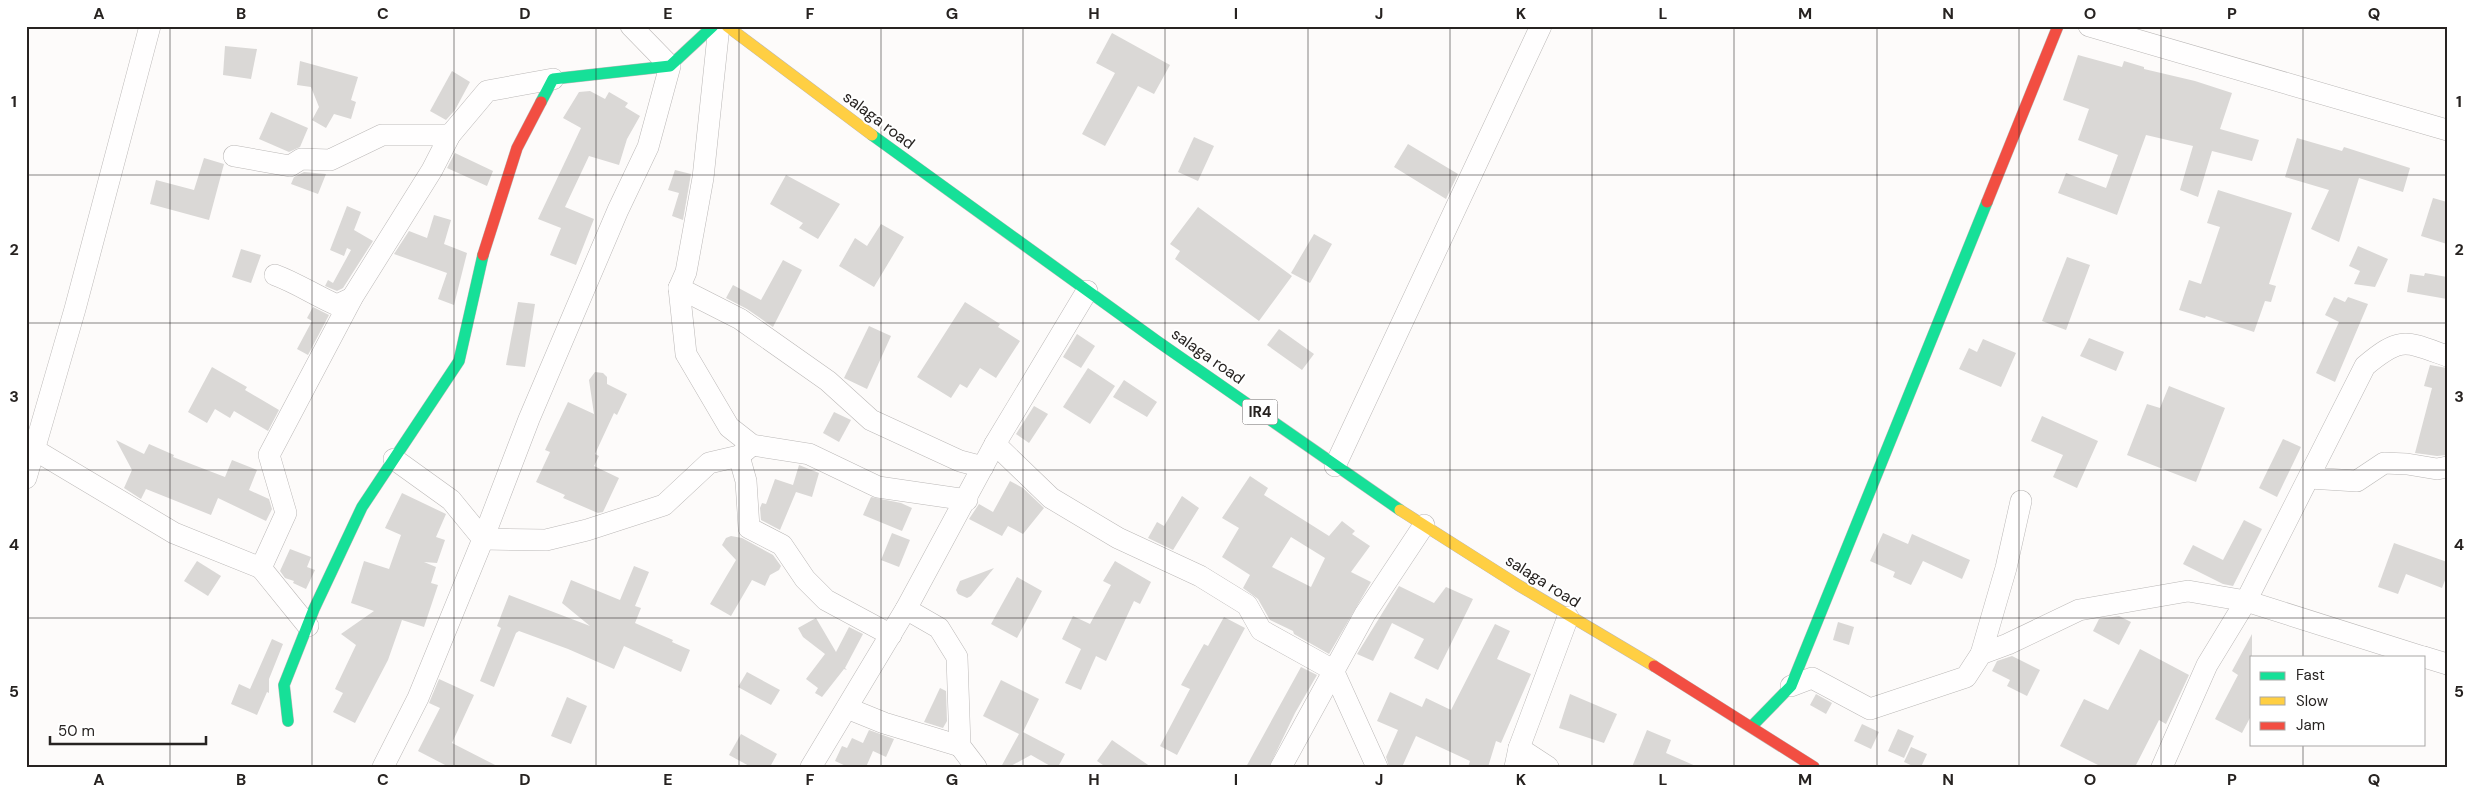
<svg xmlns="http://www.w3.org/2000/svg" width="2473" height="793" font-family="'DM Sans',sans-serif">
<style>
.building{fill:#dad8d6;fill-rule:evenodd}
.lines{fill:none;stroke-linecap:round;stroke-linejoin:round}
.street-casing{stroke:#bbb8b7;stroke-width:22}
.fast-casing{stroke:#bbb8b7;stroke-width:12}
.slow-casing{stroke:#bbb8b7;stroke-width:12}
.jam-casing{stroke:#bbb8b7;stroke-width:12}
.street{stroke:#fffefe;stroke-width:21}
.fast{stroke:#16e098;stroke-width:11}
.slow{stroke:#ffcf43;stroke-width:11}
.jam{stroke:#f24e42;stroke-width:11}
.grid{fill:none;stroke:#272321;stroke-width:1;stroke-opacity:0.55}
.labels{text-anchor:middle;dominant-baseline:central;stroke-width:4;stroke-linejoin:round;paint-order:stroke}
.shield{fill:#fff;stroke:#686564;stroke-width:1}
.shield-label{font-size:15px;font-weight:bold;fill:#272321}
.street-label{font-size:16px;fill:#272321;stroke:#fff}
.neatline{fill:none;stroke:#272321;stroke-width:2}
.grid-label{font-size:16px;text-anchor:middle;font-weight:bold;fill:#272321}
</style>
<rect width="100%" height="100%" fill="#fdfbfa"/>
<g class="building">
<polygon points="1112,33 1170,65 1154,94 1138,86 1105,146 1082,134 1115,73 1096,63"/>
<polygon points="225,46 257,49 251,79 223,75"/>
<polygon points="2078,55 2122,67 2124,61 2144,67 2144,69 2195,81 2232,93 2220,129 2259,140 2252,161 2212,151 2198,197 2180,190 2193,146 2146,135 2117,215 2058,193 2066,173 2106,188 2118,155 2078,140 2089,109 2063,100"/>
<polygon points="300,61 358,77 351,100 356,102 351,119 334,114 326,128 312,120 319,107 311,87 297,85"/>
<polygon points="452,71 470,82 455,110 446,120 430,111"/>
<polygon points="590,91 605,99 609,92 628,103 625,107 640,116 627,139 619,165 589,156 565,207 594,219 576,265 550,255 561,228 538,219 581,128 563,118 579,92"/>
<polygon points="271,112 308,128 300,147 289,152 259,139"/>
<polygon points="1194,137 1214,146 1198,181 1178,172"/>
<polygon points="2297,138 2342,151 2344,147 2410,168 2403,192 2359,178 2339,242 2311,229 2329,190 2285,177"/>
<polygon points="1408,144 1458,174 1446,199 1394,167"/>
<polygon points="455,153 493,171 487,186 447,168"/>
<polygon points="204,158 224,164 209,220 150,204 156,180 194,190"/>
<polygon points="675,170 691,174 683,220 672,216 679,193 668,190"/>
<polygon points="304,172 326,174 318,194 291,184 294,177"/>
<polygon points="786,175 840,204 818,239 799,228 803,223 770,204"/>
<polygon points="2218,190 2292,213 2269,284 2276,286 2271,302 2265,301 2254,332 2206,316 2205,318 2179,310 2189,280 2201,284 2220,227 2207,223"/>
<polygon points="2433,198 2447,202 2447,244 2421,236"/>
<polygon points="347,206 361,212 354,230 373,241 343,288 337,291 325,286 328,280 333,283 351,250 347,248 344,256 330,250"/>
<polygon points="1198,207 1292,276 1259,321 1175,259 1180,251 1170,244"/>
<polygon points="434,215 451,220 444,244 467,253 454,305 438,299 447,273 394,254 409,231 427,238"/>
<polygon points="881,224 904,237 874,287 839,266 855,238 867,246"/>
<polygon points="1314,234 1332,244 1310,283 1291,273"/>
<polygon points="2358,246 2388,259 2375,287 2354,284 2360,271 2349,266"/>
<polygon points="241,249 261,255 251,283 232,277"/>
<polygon points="2067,257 2090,265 2066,330 2042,321"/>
<polygon points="783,260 802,270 773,327 747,309 726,298 733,285 761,300"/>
<polygon points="2425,273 2447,277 2447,299 2407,292 2410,274 2424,276"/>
<polygon points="2334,297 2345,302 2348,297 2368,304 2335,382 2316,373 2339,322 2325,315"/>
<polygon points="518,302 535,304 525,367 506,365"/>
<polygon points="965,302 1000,324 998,327 1020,341 996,378 980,368 967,388 960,384 951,398 917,377"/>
<polygon points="313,307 329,315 308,355 297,349 312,321 307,318"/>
<polygon points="869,326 891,336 867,389 844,378"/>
<polygon points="1279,329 1314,354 1302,370 1267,345"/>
<polygon points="1077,334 1095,346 1081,368 1063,357"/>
<polygon points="2089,338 2124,352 2116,371 2080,356"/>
<polygon points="1983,339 2016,353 2001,387 1959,369 1969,348 1977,352"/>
<polygon points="2430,365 2447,368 2447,455 2437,456 2415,453 2432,388 2424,386"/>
<polygon points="212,367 247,387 245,390 279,410 268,431 234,411 230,418 215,409 207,423 188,412"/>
<polygon points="1088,368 1115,386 1090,424 1063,407"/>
<polygon points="595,372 603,373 607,377 607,384 627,394 617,415 614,413 595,454 599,456 594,466 619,478 603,512 598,513 563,498 565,495 536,482 550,452 545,450 568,402 594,414 589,380"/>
<polygon points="1124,380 1157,402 1147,417 1113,397"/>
<polygon points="2169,386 2225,408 2196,482 2127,455 2147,404 2160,408"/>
<polygon points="1034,406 1048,414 1029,443 1016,434"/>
<polygon points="834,412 851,420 839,442 823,433"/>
<polygon points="2042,416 2098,441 2077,488 2053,477 2063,455 2031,441"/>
<polygon points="2283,439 2301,447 2277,497 2259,488"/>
<polygon points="116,440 144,454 149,444 174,455 173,457 225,477 232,460 257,470 249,490 269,499 272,509 266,521 218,498 211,515 146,489 141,499 124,488 132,470"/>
<polygon points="799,465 819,473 812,497 796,492 780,530 761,520 760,508 762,503 766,504 775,479 793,485"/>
<path d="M1250,476L1268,488L1264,495L1329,536L1342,521L1355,531L1352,534L1370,546L1351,572L1371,582L1329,654L1294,634L1293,631L1270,620L1258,599L1243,588L1250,575L1222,557L1239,528L1222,518ZM1291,537L1325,558L1311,587L1272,567Z"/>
<polygon points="1010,481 1023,488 1044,508 1023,534 1008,526 1002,536 969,519 979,504 993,512"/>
<polygon points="402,493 446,514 436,537 445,540 437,563 424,562 436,567 431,583 438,585 424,627 402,620 388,660 355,723 333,712 343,693 335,689 356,645 341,634 374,611 351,603 364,561 389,569 401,535 385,528"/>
<polygon points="1182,496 1199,508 1173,550 1148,538 1157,522 1164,526"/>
<polygon points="871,497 901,503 912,508 902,531 863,515"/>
<polygon points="2244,520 2262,529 2233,586 2223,584 2183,564 2193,545 2223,560"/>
<polygon points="892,533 910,540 899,567 881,560"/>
<polygon points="1883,533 1908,544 1912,534 1970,560 1962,579 1923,561 1911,585 1893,577 1895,572 1870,561"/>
<polygon points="731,536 742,538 773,555 781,566 779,570 770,575 765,586 752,580 731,616 710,604 736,560 722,545 726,538"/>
<polygon points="2394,543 2447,562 2447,575 2442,588 2406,574 2398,594 2378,587"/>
<polygon points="290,549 311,557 307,567 315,570 306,589 293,583 294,581 285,578 280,571"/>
<polygon points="197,561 221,576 208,596 184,581"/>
<polygon points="1115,561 1151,582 1140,604 1134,601 1106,661 1096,656 1081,690 1065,683 1081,649 1062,639 1073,616 1090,624 1111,585 1103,581"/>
<polygon points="634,566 649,572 635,606 641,608 635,623 673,640 672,642 690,650 681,672 624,646 614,669 568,649 519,631 516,633 494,687 480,681 501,628 497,626 509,595 590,626 562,603 571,580 620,600"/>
<polygon points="994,568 971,596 967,598 958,594 956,590 960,581"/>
<polygon points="1017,577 1042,591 1017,638 991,624"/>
<polygon points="1399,586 1434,603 1446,587 1473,599 1438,670 1414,658 1424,639 1392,623 1373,661 1357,654"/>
<polygon points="2119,616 2131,622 2119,645 2093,631 2099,619"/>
<polygon points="1224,617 1245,628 1177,755 1160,746 1190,689 1181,685 1204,644 1208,646"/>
<polygon points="816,618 836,652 849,627 863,634 845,668 847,670 844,669 822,697 815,693 818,688 806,679 825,654 803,637 798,628"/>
<polygon points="1838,622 1854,627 1849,645 1833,640"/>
<polygon points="1495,624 1510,631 1497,659 1531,674 1501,743 1496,741 1488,767 1468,767 1470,761 1416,736 1402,767 1389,767 1386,757 1398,730 1377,721 1390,692 1422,707 1426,698 1451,710"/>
<polygon points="2252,634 2252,714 2242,733 2215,719 2238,675 2232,671"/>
<polygon points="272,639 283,644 269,679 269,693 267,692 257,715 231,704 239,684 250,689"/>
<polygon points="2140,649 2189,675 2166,724 2159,720 2135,767 2102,767 2060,746 2084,699 2108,710"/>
<polygon points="2012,656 2040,670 2027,696 2007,686 2010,680 1992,671 1997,661"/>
<polygon points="1301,667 1317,675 1295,713 1269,767 1246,767"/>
<polygon points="747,672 780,690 771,705 738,687"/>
<polygon points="439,679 474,695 452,743 499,767 449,767 418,751 440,708 429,703"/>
<polygon points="1001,680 1039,699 1023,732 1065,754 1058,767 1052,767 1031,755 1009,767 1001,767 1019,734 983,716"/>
<polygon points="940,688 946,691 947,721 943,728 924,722"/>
<polygon points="1570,694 1617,714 1604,743 1559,728"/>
<polygon points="1816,694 1832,703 1826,714 1810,705"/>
<polygon points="567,697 587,706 571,744 551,736"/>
<polygon points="1862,724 1879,732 1871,749 1854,741"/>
<polygon points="1898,729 1914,736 1904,758 1888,751"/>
<polygon points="869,730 894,739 886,757 873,751 866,767 848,767 835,761 842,746 847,748 852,738 863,743"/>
<polygon points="1647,730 1671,740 1666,753 1698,767 1632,767"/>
<polygon points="741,734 777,754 770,767 751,767 729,755"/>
<polygon points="1112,740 1151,767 1106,767 1097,761"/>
<polygon points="1911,747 1927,754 1921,767 1915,767 1904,762"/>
</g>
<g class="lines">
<g class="street-casing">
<g id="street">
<polyline points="719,26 703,178 686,272 679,288 686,354 729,427 752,445 809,454 878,487 967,500"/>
<polyline points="2089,26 2447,130"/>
<polyline points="234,156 290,166 301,159 330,160 382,135 450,135"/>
<path d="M275,275C297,283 316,296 337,305L352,298"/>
<polyline points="679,288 740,319 828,381 871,420 960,461 983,467"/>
<polyline points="995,444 1051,498 1118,538 1200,576 1247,605 1261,630 1333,670 1377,767"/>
<polyline points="26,448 35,450 174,533 261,568"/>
<polyline points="739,456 746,481 749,528 782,545 805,579 826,600 891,635"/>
<polyline points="394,459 451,500 483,539 546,540 587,530 664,505 709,463 739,456 752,445"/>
<polyline points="1335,466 1541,26"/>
<polyline points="26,478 75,309 150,26"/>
<polyline points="2309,478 2357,481 2384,463 2407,464 2437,469 2447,467"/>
<polyline points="906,609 939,628 957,657 960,746 976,767"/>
<polyline points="308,626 261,568 286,513 269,455 352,298 432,170 450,135 487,91 553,79"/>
<polyline points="1981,654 2006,568 2021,501"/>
<polyline points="2424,657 2447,664"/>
<polyline points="1791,686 1812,678 1870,709 1966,677 1981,654 2008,644 2079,610 2188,591 2246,601 2423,657"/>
<polyline points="847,708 884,723 960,746"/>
<polyline points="1519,748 1548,767"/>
<polyline points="383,767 418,698 483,539 529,419 618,210 648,147 670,66 631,26"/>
<polyline points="811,767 906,609 995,444 1087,291"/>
<polyline points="1281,767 1365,614 1424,525"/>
<polyline points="1515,767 1519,748 1568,617"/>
<path d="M2162,767L2207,665L2246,601L2365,366C2401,336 2405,341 2447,356"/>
</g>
</g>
<g class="fast-casing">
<g id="fast">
<polyline points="541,102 553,79 670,66 713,26"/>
<polyline points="872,135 1157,341 1400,510"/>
<polyline points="288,721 284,685 314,609 362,507 459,361 483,255"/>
<polyline points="1753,725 1791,686 1987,202"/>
</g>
</g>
<g class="slow-casing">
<g id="slow">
<polyline points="727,26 872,135"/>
<polyline points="1400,510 1518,585 1654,666"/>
</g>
</g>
<g class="jam-casing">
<g id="jam">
<polyline points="1987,202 2058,26"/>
<polyline points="483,255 517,148 541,102"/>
<polyline points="1654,666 1814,767"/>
</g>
</g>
<use href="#street" class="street"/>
<use href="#fast" class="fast"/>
<use href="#slow" class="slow"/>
<use href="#jam" class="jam"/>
</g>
<path class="grid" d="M170,26V767M312,26V767M454,26V767M596,26V767M739,26V767M881,26V767M1023,26V767M1165,26V767M1308,26V767M1450,26V767M1592,26V767M1734,26V767M1877,26V767M2019,26V767M2161,26V767M2303,26V657M26,175H2447M26,323H2447M26,470H2447M26,618H2447M2303,744V767"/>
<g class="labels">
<rect class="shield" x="1242.5" y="399.5" width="35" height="25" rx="4"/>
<g class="shield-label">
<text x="1260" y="412">IR4</text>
</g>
<g class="street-label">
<text transform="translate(879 120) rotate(37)">salaga road</text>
<text transform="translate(1208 356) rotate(35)">salaga road</text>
<text transform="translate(1543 581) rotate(32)">salaga road</text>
</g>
</g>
<rect width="2473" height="793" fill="none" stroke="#ffffff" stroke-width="55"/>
<rect x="2250" y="656" width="175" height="90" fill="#ffffff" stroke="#a9a7a6"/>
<rect x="2260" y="672" width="25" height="8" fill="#16e098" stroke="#a9a7a6"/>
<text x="2296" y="680" font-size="15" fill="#272321">Fast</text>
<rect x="2260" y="697" width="25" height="8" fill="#ffcf43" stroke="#a9a7a6"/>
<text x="2296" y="706" font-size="15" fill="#272321">Slow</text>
<rect x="2260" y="722" width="25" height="8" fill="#f24e42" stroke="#a9a7a6"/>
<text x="2296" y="730" font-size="15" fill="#272321">Jam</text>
<path d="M50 736v8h156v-8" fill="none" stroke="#272321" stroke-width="2.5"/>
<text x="58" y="736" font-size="15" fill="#272321" stroke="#ffffff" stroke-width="4" paint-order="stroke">50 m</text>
<rect x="28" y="28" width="2418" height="738" class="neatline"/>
<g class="grid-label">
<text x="99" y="19">A</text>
<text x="241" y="19">B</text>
<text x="383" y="19">C</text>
<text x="525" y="19">D</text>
<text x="668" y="19">E</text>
<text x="810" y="19">F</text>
<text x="952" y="19">G</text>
<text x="1094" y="19">H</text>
<text x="1236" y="19">I</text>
<text x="1379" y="19">J</text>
<text x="1521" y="19">K</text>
<text x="1663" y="19">L</text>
<text x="1805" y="19">M</text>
<text x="1948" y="19">N</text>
<text x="2090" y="19">O</text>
<text x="2232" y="19">P</text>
<text x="2374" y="19">Q</text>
<text x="14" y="107">1</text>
<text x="2459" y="107">1</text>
<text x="14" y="255">2</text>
<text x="2459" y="255">2</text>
<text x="14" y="402">3</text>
<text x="2459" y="402">3</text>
<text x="14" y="550">4</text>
<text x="2459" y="550">4</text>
<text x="14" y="697">5</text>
<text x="2459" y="697">5</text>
<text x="99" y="785">A</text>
<text x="241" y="785">B</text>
<text x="383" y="785">C</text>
<text x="525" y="785">D</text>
<text x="668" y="785">E</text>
<text x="810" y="785">F</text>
<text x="952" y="785">G</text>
<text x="1094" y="785">H</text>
<text x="1236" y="785">I</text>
<text x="1379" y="785">J</text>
<text x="1521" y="785">K</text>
<text x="1663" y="785">L</text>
<text x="1805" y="785">M</text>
<text x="1948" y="785">N</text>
<text x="2090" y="785">O</text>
<text x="2232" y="785">P</text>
<text x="2374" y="785">Q</text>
</g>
</svg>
